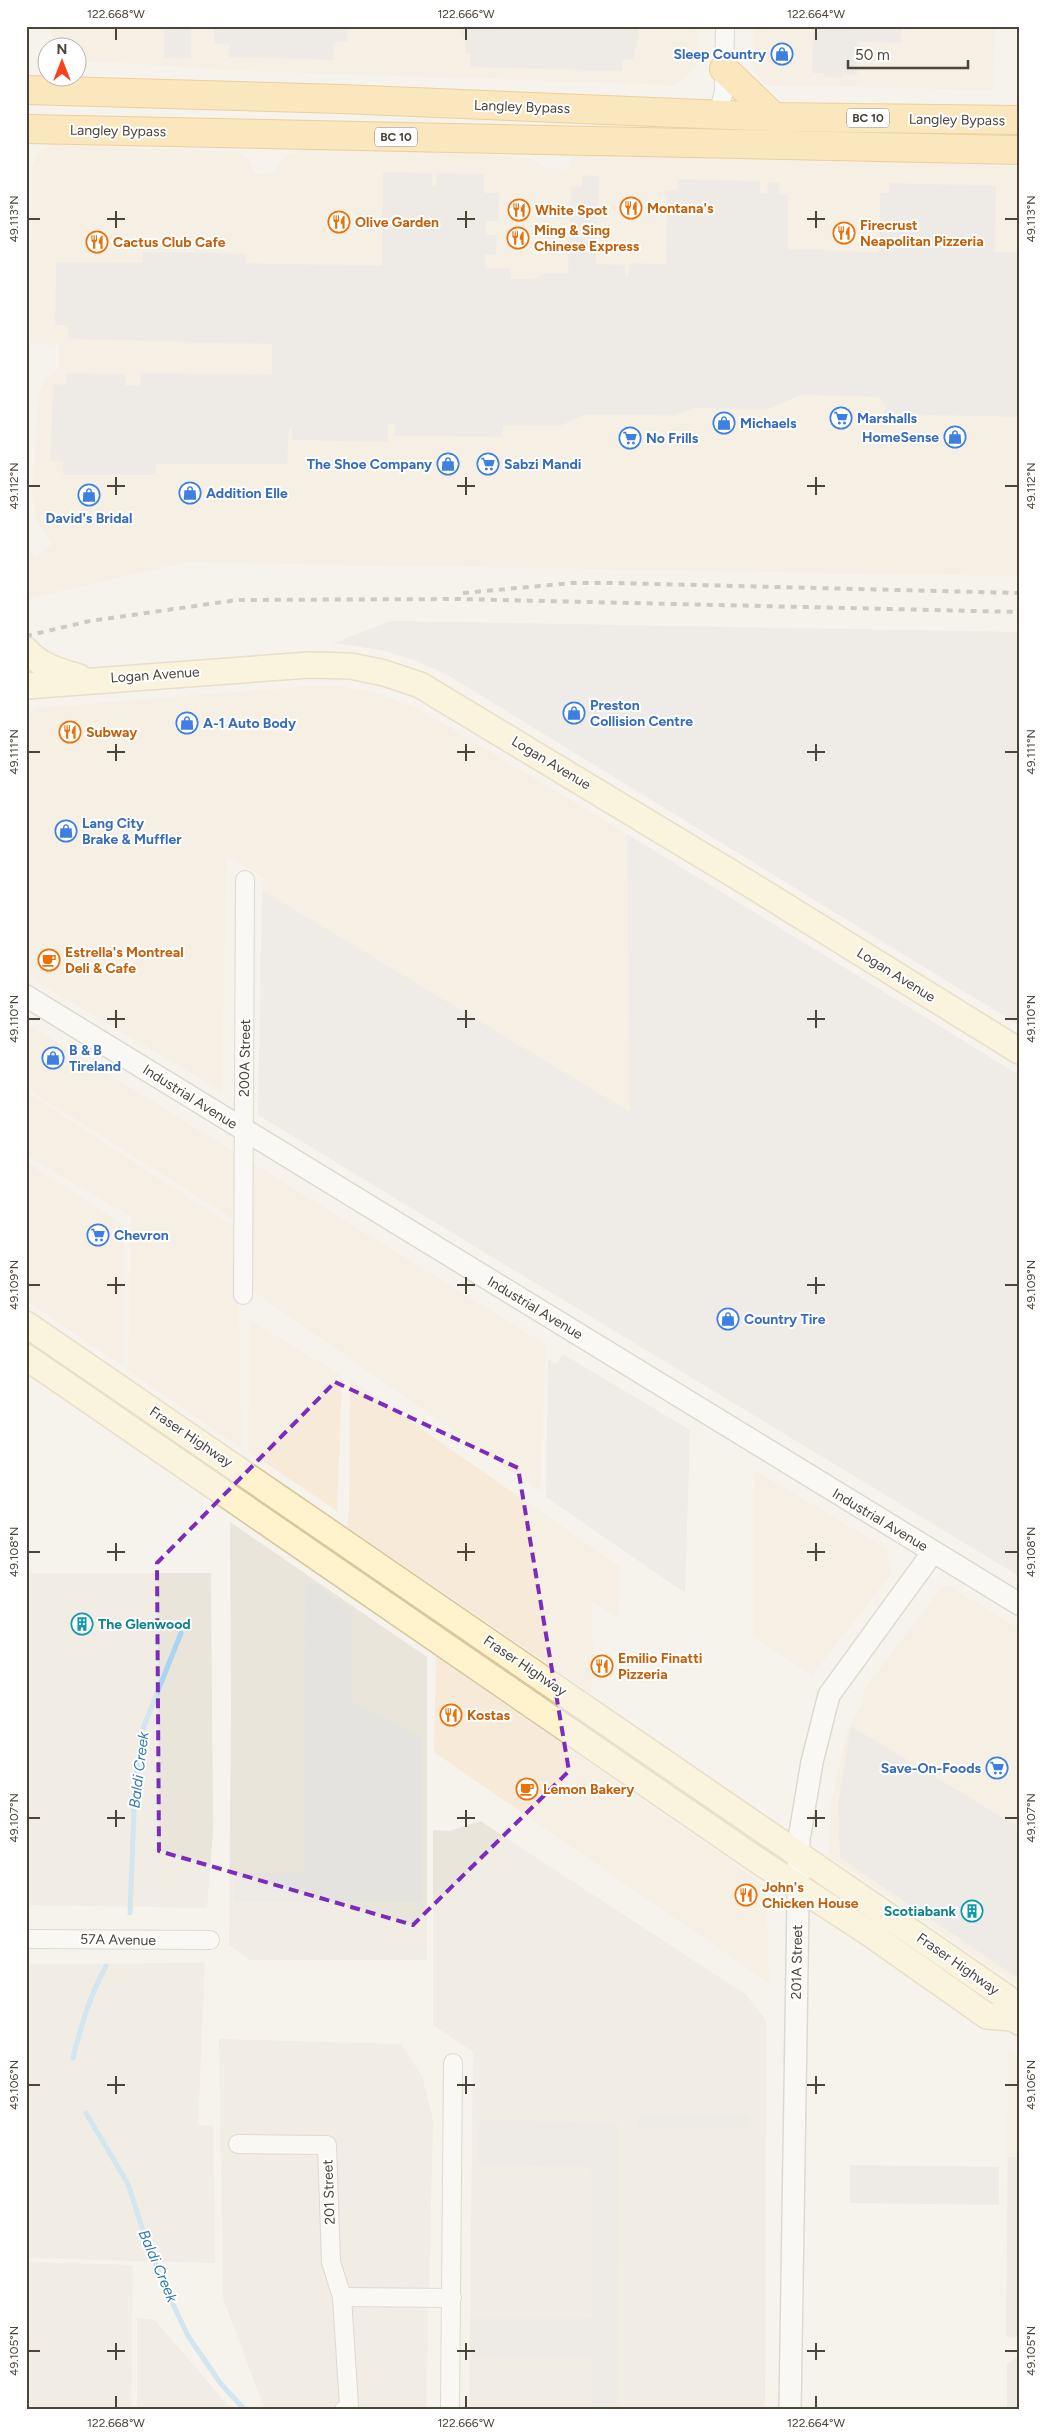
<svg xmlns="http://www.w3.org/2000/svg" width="1045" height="2436" font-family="Figtree,sans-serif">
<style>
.residential{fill:#eae5da}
.commercial{fill:#f7ead8}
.industrial{fill:#e6e2dd}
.parking{fill:#e5e3e0}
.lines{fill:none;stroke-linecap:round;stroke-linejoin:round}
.stream{stroke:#a9d4f2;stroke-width:5}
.minor-casing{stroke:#c2bbae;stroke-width:20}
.tertiary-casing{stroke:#c2bbae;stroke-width:24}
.secondary-casing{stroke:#d6c79b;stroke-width:28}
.trunk-casing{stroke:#e0a43c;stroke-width:30}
.minor{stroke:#fff;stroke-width:18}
.tertiary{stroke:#fff;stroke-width:21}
.secondary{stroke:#fff3cd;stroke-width:25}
.trunk{stroke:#ffd985;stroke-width:28}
.rail{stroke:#9a9a9a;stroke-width:4;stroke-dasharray:6 6;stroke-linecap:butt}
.marked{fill:none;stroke:#7b2cbf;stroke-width:4;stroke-dasharray:10 6;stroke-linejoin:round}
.ticks{fill:none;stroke:#4b4439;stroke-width:2}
.labels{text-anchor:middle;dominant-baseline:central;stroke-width:4;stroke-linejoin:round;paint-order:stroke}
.shield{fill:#fff;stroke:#817c74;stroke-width:1}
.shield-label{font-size:12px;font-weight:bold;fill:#4b4439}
.shop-label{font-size:14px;font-weight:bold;fill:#366cbe;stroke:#fff;text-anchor:start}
.street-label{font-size:14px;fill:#4b4439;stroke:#fff}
.food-label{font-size:14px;font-weight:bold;fill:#c56008;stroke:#fff;text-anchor:start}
.culture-label{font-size:14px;font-weight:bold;fill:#0d838f;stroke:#fff;text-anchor:start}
.water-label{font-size:15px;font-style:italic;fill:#2e7ab2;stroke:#fff}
.neatline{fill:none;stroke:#4b4439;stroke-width:2}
.ticks-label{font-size:12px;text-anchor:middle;fill:#4b4439}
</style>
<rect width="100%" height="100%" fill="#f6f3ec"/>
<g class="residential">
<polygon points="230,1522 427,1657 427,1960 250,1960 229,1945 231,1708"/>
<polygon points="26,1573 211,1573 213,1831 207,1908 26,1905"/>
<polygon points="480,1821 745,1994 766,2020 765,2410 469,2410 473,2052 433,2025 433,1830 450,1831"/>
<polygon points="205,1963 198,2125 213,2125 215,2263 26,2258 26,1964"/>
<polygon points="219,2039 401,2044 422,2076 433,2120 426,2410 265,2410 223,2298"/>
<polygon points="26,2262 133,2265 131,2410 26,2410"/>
<polygon points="137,2318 155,2320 232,2410 137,2410"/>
</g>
<g class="commercial">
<polygon points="50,26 697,26 697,66 675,85 249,71 89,61 78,57 78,48 61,47 51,33"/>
<polygon points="754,26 994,26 993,90 764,85 753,68"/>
<polygon points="60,143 142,149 237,152 248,159 255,174 276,173 277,168 284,156 313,148 401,149 529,158 545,168 568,169 572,158 581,154 838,161 892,161 1019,167 1019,576 186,562 26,599 28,552 30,551 37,557 52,544 37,521 32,495 39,394 45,379 58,369 59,345 35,344 31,341 32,168 37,155 46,146"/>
<polygon points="312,686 336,686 372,692 415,707 627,834 630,1113 262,890 264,878 226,855 222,1091 26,975 26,713 39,708"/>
<polygon points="32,1027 546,1345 540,1491 250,1289 248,1228 26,1088 26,1030"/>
<polygon points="26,1092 238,1230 241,1448 128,1370 131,1217 26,1155"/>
<polygon points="26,1162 124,1226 124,1367 26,1300"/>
<polygon points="250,1320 342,1376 337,1511 248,1451"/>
<polygon points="350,1379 620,1567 619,1618 592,1602 593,1679 591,1693 347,1527 349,1516"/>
<polygon points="754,1470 886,1548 891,1574 812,1675 753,1636"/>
<polygon points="949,1586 1019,1629 1019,1986 829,1856 831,1802 847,1731 863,1702 865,1688 941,1589"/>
<polygon points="436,1656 766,1886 769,1983 434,1752"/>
<polygon points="1008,2051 1019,2057 1019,2338 1006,2338"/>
</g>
<g class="industrial">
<polygon points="391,621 1019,632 1019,1025 449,676 417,661 382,650 333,643"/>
<polygon points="627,834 1019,1075 1019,1576 258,1115 262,890 630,1112"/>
<polygon points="563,1354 690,1430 685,1593 546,1497 548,1359 556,1364"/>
</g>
<g class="parking">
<polygon points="150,26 191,26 191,59 164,58 164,29 150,29"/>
<polygon points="214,26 347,26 347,42 334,42 333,60 228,57 230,45 214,43"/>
<polygon points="461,26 638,26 638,47 635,47 634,59 622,60 622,71 470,67 471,53 466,53 466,37 461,37"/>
<polygon points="813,26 902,26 901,43 858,42 857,75 843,74 842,78 824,77 824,73 812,73"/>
<polygon points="383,172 432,173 432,186 436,186 437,173 484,174 484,193 499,193 498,221 486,221 485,235 497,235 496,254 485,254 485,268 510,268 511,279 533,279 541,276 542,273 568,274 571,187 582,187 583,175 599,176 596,264 625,265 625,277 629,275 629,263 666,264 667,197 665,197 665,190 678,190 678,179 760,181 760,193 767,194 768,182 779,182 779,195 788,195 788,249 879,252 880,193 887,193 890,190 890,183 996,186 995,252 1019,252 1019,417 885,414 884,403 878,397 801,395 765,410 695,408 673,415 586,414 560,426 503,426 502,437 394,436 395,424 388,424 388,442 292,440 292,428 289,428 287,464 156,464 156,475 63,475 63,461 50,461 53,385 66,384 67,373 125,374 126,386 140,386 141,373 272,374 272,344 68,339 68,325 55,325 56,262 142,263 143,252 246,254 246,263 382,266"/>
<polygon points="305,1577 352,1610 352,1701 422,1738 422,1902 234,1902 234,1873 304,1873"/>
<polygon points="851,1726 1017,1826 1019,1824 1019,1979 840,1858 838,1803"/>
<polygon points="639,2115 748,2115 749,2127 637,2129"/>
<polygon points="479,2120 619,2123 617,2410 592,2410 592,2356 471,2355 471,2319 593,2318 591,2167 479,2165"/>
<polygon points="1008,2157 1019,2157 1019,2337 1006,2336"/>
<polygon points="850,2165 999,2167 999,2205 850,2203"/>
<polygon points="1017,2356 1019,2410 1007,2410 1007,2365"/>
</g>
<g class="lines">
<g class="stream">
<polyline points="130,1913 135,1786 142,1731 181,1633"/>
<path d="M73,2058C81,2026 90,1995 106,1966"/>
<polyline points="86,2113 128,2184 145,2237 164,2285 188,2336 221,2384 245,2410"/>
</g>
<g class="minor-casing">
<g id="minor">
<polyline points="718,115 724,91 725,26"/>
<polyline points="243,1295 245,880"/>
<polyline points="26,1939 210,1940"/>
<polyline points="238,2144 327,2145 331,2262 342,2297 349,2407 344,2410"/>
<polyline points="342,2297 452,2298"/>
<polyline points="450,2410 453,2063"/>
</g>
</g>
<g class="tertiary-casing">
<g id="tertiary">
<polyline points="26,996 1019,1604"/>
<polyline points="790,2410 799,1839 812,1762 829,1695 933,1552"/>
</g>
</g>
<g class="secondary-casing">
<g id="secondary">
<path d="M26,650C40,666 59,671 79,677"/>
<polyline points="26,686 309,665 351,666 384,673 420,685 748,883 1019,1051"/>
<polyline points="26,1324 1006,1997 1012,2018"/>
<polyline points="26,1357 754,1858 869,1933 987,2016 1012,2018 1019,2022"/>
</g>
</g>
<g class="trunk-casing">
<g id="trunk">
<polyline points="724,69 774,117"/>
<polyline points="26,90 341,99 774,117 1019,120"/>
<polyline points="26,129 1019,150"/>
</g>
</g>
<use href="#minor" class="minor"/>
<use href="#tertiary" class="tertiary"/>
<use href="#secondary" class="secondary"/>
<use href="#trunk" class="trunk"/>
<g class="rail">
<polyline points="463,593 572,583 615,583 1019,593"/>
<polyline points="26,636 90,621 237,600 459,599 1019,612"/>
</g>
</g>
<path d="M0 0H1045V2436H0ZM335,1382L518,1468L569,1771L413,1925L159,1851L157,1563Z" fill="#f6f3ec" fill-opacity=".55" fill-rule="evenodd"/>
<path class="marked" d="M335,1382L518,1468L569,1771L413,1925L159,1851L157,1563Z"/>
<path class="ticks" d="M116,28V40M466,28V40M816,28V40M116,211V228M466,211V228M816,211V228M28,219H40M107,219H125M457,219H475M807,219H825M1005,219H1018M116,477V495M466,477V495M816,477V495M28,486H40M107,486H125M457,486H475M807,486H825M1005,486H1018M116,744V761M466,744V761M816,744V761M28,752H40M107,752H125M457,752H475M807,752H825M1005,752H1018M116,1010V1028M466,1010V1028M816,1010V1028M28,1019H40M107,1019H125M457,1019H475M807,1019H825M1005,1019H1018M116,1277V1294M466,1277V1294M816,1277V1294M28,1285H40M107,1285H125M457,1285H475M807,1285H825M1005,1285H1018M116,1543V1561M466,1543V1561M816,1543V1561M28,1552H40M107,1552H125M457,1552H475M807,1552H825M1005,1552H1018M116,1810V1827M466,1810V1827M816,1810V1827M28,1818H40M107,1818H125M457,1818H475M807,1818H825M1005,1818H1018M116,2076V2094M466,2076V2094M816,2076V2094M28,2085H40M107,2085H125M457,2085H475M807,2085H825M1005,2085H1018M116,2343V2360M466,2343V2360M816,2343V2360M28,2351H40M107,2351H125M457,2351H475M807,2351H825M1005,2351H1018M116,2396V2408M466,2396V2408M816,2396V2408"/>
<defs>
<g id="shop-ring" transform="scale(1.125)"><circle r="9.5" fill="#fff" stroke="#3f7fe0" stroke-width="1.5"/><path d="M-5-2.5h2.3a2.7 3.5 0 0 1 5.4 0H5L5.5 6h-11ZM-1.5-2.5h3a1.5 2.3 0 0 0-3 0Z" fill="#3f7fe0"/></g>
<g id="restaurant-ring" transform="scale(1.125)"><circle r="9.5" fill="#fff" stroke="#e8710a" stroke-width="1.5"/><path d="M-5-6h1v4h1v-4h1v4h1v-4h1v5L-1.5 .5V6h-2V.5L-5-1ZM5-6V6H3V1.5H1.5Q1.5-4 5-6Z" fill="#e8710a"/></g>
<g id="supermarket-ring" transform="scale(1.125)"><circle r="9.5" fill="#fff" stroke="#3f7fe0" stroke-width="1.5"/><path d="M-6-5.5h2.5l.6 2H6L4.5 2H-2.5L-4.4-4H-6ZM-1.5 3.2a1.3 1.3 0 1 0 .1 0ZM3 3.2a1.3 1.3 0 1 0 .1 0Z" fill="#3f7fe0"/></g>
<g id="cafe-ring" transform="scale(1.125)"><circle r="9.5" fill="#fff" stroke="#e8710a" stroke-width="1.5"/><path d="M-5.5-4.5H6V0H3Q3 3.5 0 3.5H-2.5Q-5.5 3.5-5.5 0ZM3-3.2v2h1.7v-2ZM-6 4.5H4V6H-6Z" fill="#e8710a"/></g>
<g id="building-ring" transform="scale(1.125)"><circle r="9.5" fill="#fff" stroke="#0f9aa8" stroke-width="1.5"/><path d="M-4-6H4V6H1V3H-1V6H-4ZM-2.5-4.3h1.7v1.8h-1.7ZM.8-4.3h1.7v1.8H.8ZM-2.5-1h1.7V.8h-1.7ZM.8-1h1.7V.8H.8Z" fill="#0f9aa8"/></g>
</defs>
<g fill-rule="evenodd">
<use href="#shop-ring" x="782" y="54"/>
<use href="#restaurant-ring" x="631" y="208"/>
<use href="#restaurant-ring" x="519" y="210"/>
<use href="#restaurant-ring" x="339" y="222"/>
<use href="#restaurant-ring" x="844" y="233"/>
<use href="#restaurant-ring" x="518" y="238"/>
<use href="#restaurant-ring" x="97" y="242"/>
<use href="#supermarket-ring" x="841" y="418"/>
<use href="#shop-ring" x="724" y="423"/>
<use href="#shop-ring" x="955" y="437"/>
<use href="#supermarket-ring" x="630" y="438"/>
<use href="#shop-ring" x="448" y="464"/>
<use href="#supermarket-ring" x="488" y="464"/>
<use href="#shop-ring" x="190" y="493"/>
<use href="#shop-ring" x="89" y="495"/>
<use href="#shop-ring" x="574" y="713"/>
<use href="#shop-ring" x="187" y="723"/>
<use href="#restaurant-ring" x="70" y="732"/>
<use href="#shop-ring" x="66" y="831"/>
<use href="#cafe-ring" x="49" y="960"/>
<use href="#shop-ring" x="53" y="1058"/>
<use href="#supermarket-ring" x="98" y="1235"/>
<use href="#shop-ring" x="728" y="1319"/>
<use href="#building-ring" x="82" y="1624"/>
<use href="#restaurant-ring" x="602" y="1666"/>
<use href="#restaurant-ring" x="451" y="1715"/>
<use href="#supermarket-ring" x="997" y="1768"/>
<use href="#cafe-ring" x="527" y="1789"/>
<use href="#restaurant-ring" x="746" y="1895"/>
<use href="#building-ring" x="972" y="1911"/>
</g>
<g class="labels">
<g class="shield">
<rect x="847" y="108.5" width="42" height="19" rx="4"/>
<rect x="375" y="127.5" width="42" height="19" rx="4"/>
</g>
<g class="shield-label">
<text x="868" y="118">BC 10</text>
<text x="396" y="137">BC 10</text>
</g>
<g class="shop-label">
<text x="766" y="54" text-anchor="end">Sleep Country</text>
<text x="857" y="418">Marshalls</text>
<text x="740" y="423">Michaels</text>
<text x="939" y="437" text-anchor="end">HomeSense</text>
<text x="646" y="438">No Frills</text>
<text x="432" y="464" text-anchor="end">The Shoe Company</text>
<text x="504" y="464">Sabzi Mandi</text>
<text x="206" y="493">Addition Elle</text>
<text x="89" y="518" text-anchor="middle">David's Bridal</text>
<text x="590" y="705">Preston<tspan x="590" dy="16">Collision Centre</tspan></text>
<text x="203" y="723">A-1 Auto Body</text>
<text x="82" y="823">Lang City<tspan x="82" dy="16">Brake &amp; Muffler</tspan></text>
<text x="69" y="1050">B &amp; B<tspan x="69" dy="16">Tireland</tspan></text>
<text x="114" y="1235">Chevron</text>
<text x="744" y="1319">Country Tire</text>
<text x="981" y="1768" text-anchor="end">Save-On-Foods</text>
</g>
<g class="street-label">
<text transform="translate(522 107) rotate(2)">Langley Bypass</text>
<text transform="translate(957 120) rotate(1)">Langley Bypass</text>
<text transform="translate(118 131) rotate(1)">Langley Bypass</text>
<text transform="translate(155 675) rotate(-4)">Logan Avenue</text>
<text transform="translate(551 763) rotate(31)">Logan Avenue</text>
<text transform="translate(896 975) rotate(32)">Logan Avenue</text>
<text transform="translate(245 1058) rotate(-89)">200A Street</text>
<text transform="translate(190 1097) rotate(32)">Industrial Avenue</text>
<text transform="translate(535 1308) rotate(31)">Industrial Avenue</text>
<text transform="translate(191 1437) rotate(34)">Fraser Highway</text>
<text transform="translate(880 1520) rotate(31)">Industrial Avenue</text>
<text transform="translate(525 1666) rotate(34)">Fraser Highway</text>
<text transform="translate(118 1940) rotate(1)">57A Avenue</text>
<text transform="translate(797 1962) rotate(-89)">201A Street</text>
<text transform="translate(958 1964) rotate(35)">Fraser Highway</text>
<text transform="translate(329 2192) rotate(-92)">201 Street</text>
</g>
<g class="food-label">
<text x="647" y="208">Montana's</text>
<text x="535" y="210">White Spot</text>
<text x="355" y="222">Olive Garden</text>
<text x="860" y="225">Firecrust<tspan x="860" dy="16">Neapolitan Pizzeria</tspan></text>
<text x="534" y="230">Ming &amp; Sing<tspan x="534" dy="16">Chinese Express</tspan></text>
<text x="113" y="242">Cactus Club Cafe</text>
<text x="86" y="732">Subway</text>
<text x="65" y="952">Estrella's Montreal<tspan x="65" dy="16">Deli &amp; Cafe</tspan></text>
<text x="618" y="1658">Emilio Finatti<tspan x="618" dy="16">Pizzeria</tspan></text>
<text x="467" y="1715">Kostas</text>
<text x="543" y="1789">Lemon Bakery</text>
<text x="762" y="1887">John's<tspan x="762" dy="16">Chicken House</tspan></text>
</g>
<g class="culture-label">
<text x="98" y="1624">The Glenwood</text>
<text x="956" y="1911" text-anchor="end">Scotiabank</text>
</g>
<g class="water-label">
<text transform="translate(139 1770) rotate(-83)">Baldi Creek</text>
<text transform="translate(158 2266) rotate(67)">Baldi Creek</text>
</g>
</g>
<rect width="1045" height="2436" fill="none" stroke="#ffffff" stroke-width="55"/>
<g transform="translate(62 62)"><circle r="24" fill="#ffffff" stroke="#b7b4b0"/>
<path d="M0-4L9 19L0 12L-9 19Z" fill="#fc3f1d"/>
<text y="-8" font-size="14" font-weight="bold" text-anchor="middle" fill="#4b4439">N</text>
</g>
<path d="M848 60v8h120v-8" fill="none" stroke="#4b4439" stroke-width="2.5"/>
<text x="855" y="60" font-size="15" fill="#4b4439" stroke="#ffffff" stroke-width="4" paint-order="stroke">50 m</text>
<rect x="28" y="28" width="990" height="2380" class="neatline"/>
<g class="ticks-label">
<text x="116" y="18">122.668°W</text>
<text x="466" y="18">122.666°W</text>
<text x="816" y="18">122.664°W</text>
<text transform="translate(14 219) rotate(-90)" y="4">49.113°N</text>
<text transform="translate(1031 219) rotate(-90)" y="4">49.113°N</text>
<text transform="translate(14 486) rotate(-90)" y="4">49.112°N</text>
<text transform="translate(1031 486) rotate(-90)" y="4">49.112°N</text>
<text transform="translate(14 752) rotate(-90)" y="4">49.111°N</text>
<text transform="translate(1031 752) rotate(-90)" y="4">49.111°N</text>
<text transform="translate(14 1019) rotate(-90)" y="4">49.110°N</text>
<text transform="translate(1031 1019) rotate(-90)" y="4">49.110°N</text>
<text transform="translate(14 1285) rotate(-90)" y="4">49.109°N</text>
<text transform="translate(1031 1285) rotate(-90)" y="4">49.109°N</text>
<text transform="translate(14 1552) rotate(-90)" y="4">49.108°N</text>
<text transform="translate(1031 1552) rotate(-90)" y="4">49.108°N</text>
<text transform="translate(14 1818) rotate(-90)" y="4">49.107°N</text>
<text transform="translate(1031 1818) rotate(-90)" y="4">49.107°N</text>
<text transform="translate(14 2085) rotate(-90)" y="4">49.106°N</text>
<text transform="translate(1031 2085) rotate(-90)" y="4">49.106°N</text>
<text transform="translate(14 2351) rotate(-90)" y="4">49.105°N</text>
<text transform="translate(1031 2351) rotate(-90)" y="4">49.105°N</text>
<text x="116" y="2427">122.668°W</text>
<text x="466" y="2427">122.666°W</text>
<text x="816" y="2427">122.664°W</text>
</g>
</svg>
